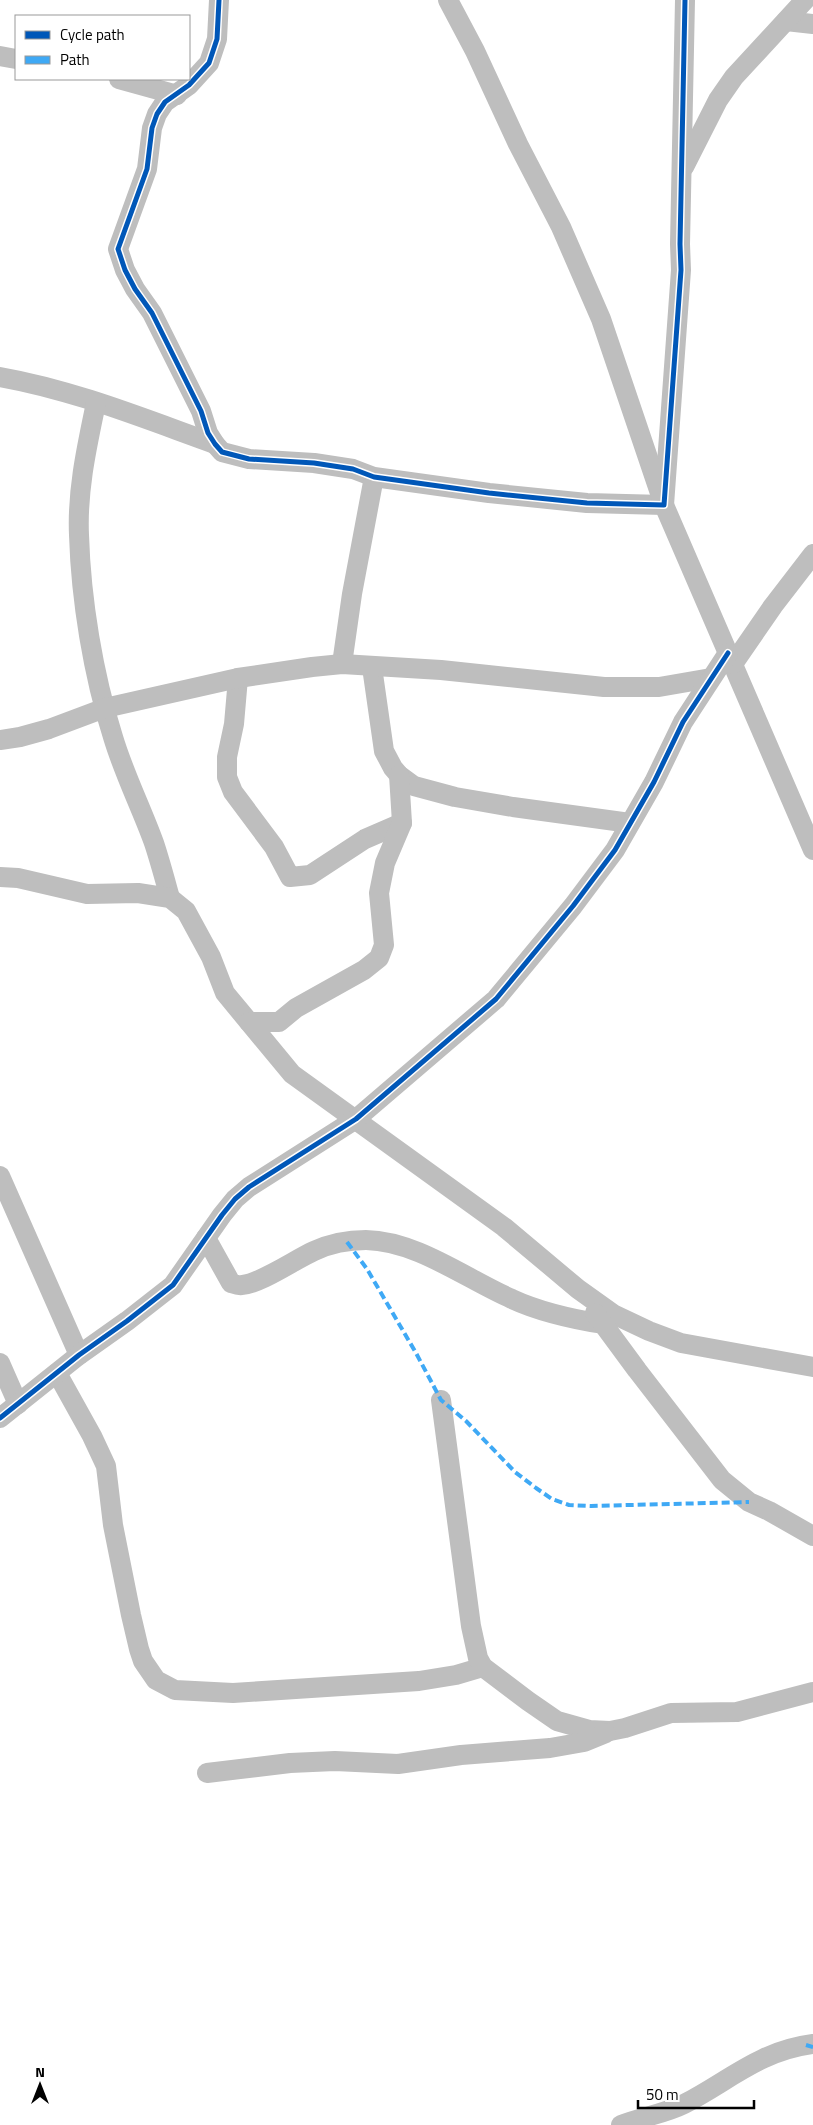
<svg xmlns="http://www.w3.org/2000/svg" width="813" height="2125" font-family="'Titillium Web',sans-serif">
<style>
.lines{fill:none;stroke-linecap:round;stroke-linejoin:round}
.minor{stroke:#bebebe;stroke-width:20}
.quiet{stroke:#3fa9f5;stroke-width:4;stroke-dasharray:8 4;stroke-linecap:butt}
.cycleway-casing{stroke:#fff;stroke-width:8}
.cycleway{stroke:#0057b8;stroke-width:5}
</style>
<rect width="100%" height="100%" fill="#fff"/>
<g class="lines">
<g class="minor">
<polyline points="219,0 217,39 209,63 189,85 165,102 157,114 152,128 147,169 118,249 125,270 135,289 152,313 201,411 208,433 215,444 222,452 249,459 314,463 353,469 374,477 489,493 587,503 664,505 681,270 680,244 685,0"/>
<polyline points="448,0 475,51 518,144 561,227 601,319 664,505 813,850"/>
<polyline points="786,21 813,24"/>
<polyline points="0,56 16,59"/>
<polyline points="119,79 177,95"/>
<polyline points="684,167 718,100 734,77 805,0"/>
<path d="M0,377C74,390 145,419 215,444"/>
<path d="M96,403C87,446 77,490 79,535C81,600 93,674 113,737C124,774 141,807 154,843C160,861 165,880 170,898"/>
<polyline points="342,664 352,594 374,477"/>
<polyline points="733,664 773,606 813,554"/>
<polyline points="372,667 384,751 393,768 399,775 414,786 455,797 513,807 630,823"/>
<polyline points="238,678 234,724 227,757 227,777 233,792 274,847 290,877 310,875 365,839 402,823"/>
<polyline points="0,740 20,737 49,729 105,708 238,678 312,667 342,664 441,670 604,687 659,687 711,678"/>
<polyline points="0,877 18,878 87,894 138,893 170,898 186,911 211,957 225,993 292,1074 504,1227 578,1289 613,1314 649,1331 681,1343 813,1367"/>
<polyline points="249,1022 279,1022 296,1008 364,970 379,958 384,945 379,893 385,863 402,823 399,775"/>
<polyline points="0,1176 79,1355"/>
<path d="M206,1238L231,1283C234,1284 239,1286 242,1285C260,1284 296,1259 314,1251C329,1244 349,1240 366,1240C417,1241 466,1279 512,1299C540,1312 572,1319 603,1324"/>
<polyline points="595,1313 637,1370 722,1480 749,1502 769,1511 813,1536"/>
<polyline points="0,1363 18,1404"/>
<polyline points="57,1373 92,1436 106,1466 113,1525 131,1615 139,1649 143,1661 156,1680 175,1690 233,1693 419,1681 456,1675 483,1667"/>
<polyline points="441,1400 471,1626 478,1658 483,1667 528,1701 557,1721 589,1730 610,1731 625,1728 671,1713 737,1712 813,1692"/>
<polyline points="0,1418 79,1355 127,1321 173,1285 222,1215 235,1199 249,1187 356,1119 496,999 573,906 615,850 654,782 683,722 728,653"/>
<polyline points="207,1773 290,1763 335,1761 398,1764 461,1755 550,1748 584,1742 606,1733"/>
<path d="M621,2125C641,2117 664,2114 684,2104C729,2081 759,2051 813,2044"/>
</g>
<g class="quiet">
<polyline points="347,1242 367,1269 416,1353 441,1400 466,1421 515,1472 536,1488 552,1499 569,1505 591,1506 749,1502"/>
<polyline points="806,2045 813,2047"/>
</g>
<g class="cycleway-casing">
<g id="cycleway">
<polyline points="219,0 217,39 209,63 189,85 165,102 157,114 152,128 147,169 118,249 125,270 135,289 152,313 201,411 208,433 215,444 222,452 249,459 314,463 353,469 374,477 489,493 587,503 664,505 681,270 680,244 685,0"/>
<polyline points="0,1418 79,1355 127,1321 173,1285 222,1215 235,1199 249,1187 356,1119 496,999 573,906 615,850 654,782 683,722 728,653"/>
</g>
</g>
<use href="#cycleway" class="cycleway"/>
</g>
<rect x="15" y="15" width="175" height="65" fill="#ffffff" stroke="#999999"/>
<rect x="25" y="31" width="25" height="8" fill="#0057b8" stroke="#999999"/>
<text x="60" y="40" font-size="15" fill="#000000">Cycle path</text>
<rect x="25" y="56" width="25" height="8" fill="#3fa9f5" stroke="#999999"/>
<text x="60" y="65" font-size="15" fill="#000000">Path</text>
<g transform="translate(40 2085)" stroke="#ffffff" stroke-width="4" paint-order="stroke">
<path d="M0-4L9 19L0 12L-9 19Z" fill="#000000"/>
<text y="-8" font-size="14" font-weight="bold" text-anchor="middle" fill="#000000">N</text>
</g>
<path d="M638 2100v8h116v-8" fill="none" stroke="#000000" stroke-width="2.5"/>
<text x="646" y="2100" font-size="15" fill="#000000" stroke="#ffffff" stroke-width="4" paint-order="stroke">50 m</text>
</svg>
